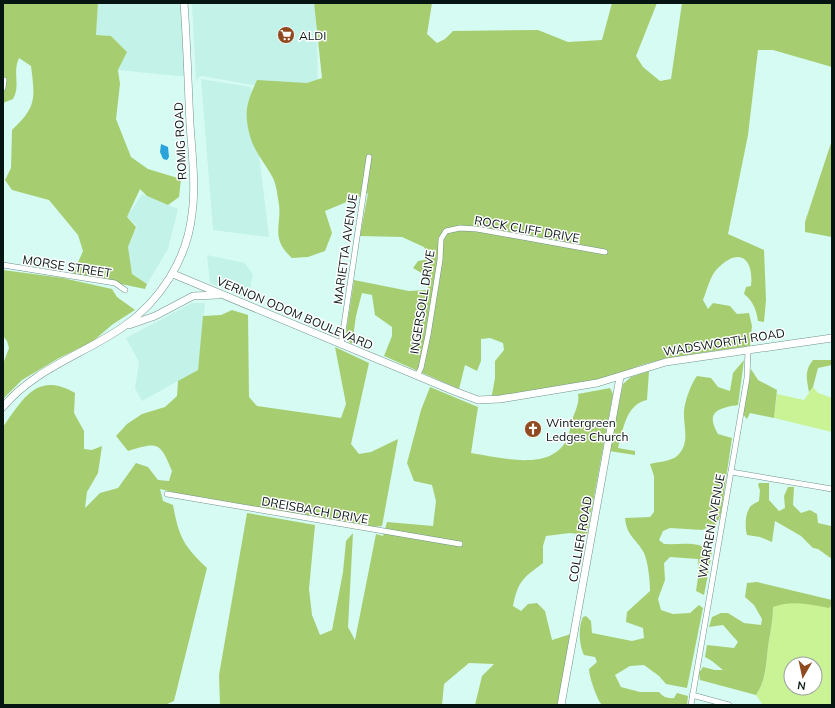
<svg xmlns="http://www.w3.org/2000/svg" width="835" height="708" font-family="Mulish,sans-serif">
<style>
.built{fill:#c3f2e8}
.green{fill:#caf396;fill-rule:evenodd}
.forest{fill:#a6ce71}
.water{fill:#29a3d9}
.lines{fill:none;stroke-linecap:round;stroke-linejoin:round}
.street-casing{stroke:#71938c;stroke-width:6}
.secondary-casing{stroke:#71938c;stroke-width:8}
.street{stroke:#fff;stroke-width:5}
.secondary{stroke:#fff;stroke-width:7}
.labels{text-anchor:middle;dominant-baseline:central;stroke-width:3;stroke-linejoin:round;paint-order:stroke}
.poi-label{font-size:12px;fill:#071512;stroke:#fff;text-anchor:start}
.street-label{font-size:12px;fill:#071512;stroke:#fff}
</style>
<rect width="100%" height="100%" fill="#d6fbf3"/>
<g class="built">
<polygon points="98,3 184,3 188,77 118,70 127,52 111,36 96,35"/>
<polygon points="192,3 314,3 317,36 318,92 257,86 202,76 198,78 196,82"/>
<polygon points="201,79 251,87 269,237 213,230"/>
<polygon points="142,194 178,209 168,249 147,284 132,275 128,247 137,226 127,217"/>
<polygon points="207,255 245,263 253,275 248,299 210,283"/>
<polygon points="192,303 205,303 198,370 142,401 135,388 139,362 126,338"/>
</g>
<g class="green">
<polygon points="813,387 818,393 832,398 832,432 774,418 777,394 804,400"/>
<path d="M802,602L829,607L832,605V705H763L756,695C766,680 766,664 768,647C770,633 773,621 773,607L784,603ZM791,664H815V688H791Z"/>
</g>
<g class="forest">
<path d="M3,3H98L96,35L111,36L127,52L118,70L120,84L116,119L131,157L148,169L181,179L179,197L168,205L147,196L140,189L127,217L136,227L128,247L132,274L147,284L145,289L73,274L83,251L78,235L49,200L12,190L5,180L11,168L12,130C37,107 35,98 31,66L19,58C12,73 21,85 13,99L3,103Z"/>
<path d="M314,3H432L427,34L437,43L445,39L453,31L538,30L568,42L602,40L612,3H657L636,56L643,67L660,81L671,79L682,3H832V67L773,50H758L748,135L728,234L764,250L766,300L764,322L758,321C756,310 754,302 744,294L746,287L751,286C754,258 739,246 717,269C710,276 707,290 703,300L708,309L713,303L730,306L737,314L749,313L752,326L750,346C714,352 644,357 615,377L491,400L495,378V361L504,350L503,343L490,338L481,339V361L477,371L465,365L459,389L384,356L392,336V327L375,315L372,295L362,293L356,316L352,344L345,339L354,280L409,291L427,290L430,278L413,268L418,261L430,259L424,247L402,237L360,236L368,193L325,211L332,233L325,251L308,257L292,258C268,237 284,223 278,199C277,192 276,184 273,178C261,156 250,148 247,121C245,105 251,94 257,80L307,83L322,78Z"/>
<polygon points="832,140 832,237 805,232 805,222"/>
<polygon points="3,270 63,278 112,289 117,297 135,310 113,324 92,342 59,358 22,380 3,399 3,364 9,348 7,341 3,336"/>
<path d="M232,310L248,315L249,397L257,406L341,418L346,404L335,347L369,363L351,444L359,454L371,452L398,439L382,526L373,527L197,498L160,489L163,501L173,505C179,537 183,545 207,568L174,701L165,705H3V427C23,399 37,371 75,393L74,413L84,431V449L92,450L102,446L98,473L87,492L85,508L100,493L118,488L136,463L148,467L158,480L169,481L172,471C160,441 157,442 128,451L116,436L127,424L142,414L165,407L177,396L178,381L198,370L203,316L221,315Z"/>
<path d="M744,360L738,405C718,408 705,412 718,434L732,438L721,513L717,524L702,530L670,528L663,531L659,540L664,544C681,545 700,540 712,553L704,595L696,591L699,571L698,559L670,557L664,563L665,580L658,599L661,610L673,614L690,613L699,605L703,608L687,688L666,684L659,676L644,665L630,666L615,675L621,687L640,692H659C663,697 668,699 674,698L677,693L688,696L687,705H602C597,700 589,676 589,669L597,662L595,657L584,655C579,645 578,627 583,617L586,616L591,621L592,633L632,641L644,638L643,628L626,622L627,612L650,591C650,581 648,562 644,553C636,538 627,537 625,518L650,517L654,512V476L650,464C657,462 672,461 677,456C691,443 683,427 684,411C685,400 691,384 697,376L711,378L718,387L730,391L733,373Z"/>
<path d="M813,360H832V365L818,368L813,387L809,392C807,379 804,371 813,360Z"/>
<polygon points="751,369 758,380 777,390 774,418 750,413 747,419 742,413"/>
<path d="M649,371L647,400C626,404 623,430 618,448L635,451V455L609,451L623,384L631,377Z"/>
<path d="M430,387L478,407L471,453C499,457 549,472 566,441C569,436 570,429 571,423C574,413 580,404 578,394L610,388L613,394L587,535L570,533L546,536L543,546V563C523,578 518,581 513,606L521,611L528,604L537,603L545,611L552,640L571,634L558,705H475L482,676L494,664L469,663L444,684L442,705H220L219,675L247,513L315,525L309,589L312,615L320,635L332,630L343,572L346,541L353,533L348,627L355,640L376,534L383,536L387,522L433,526L436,501L432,485L414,481L407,463L421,410Z"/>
<path d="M759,483H769V500L779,511L785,508L784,496L788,487H794L793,505L801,513L810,510L817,514L818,523L831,526L832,522V559L818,549L813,548L801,536L775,521L772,542L760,537L747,535C745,529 745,515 749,509C750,505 756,503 759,501L760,490L758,485Z"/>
<path d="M757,582L832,600V605L829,608C809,604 792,600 773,607C773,621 770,633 768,647C766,664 766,680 756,695L700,680L699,673L703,667L715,670H723L712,661L705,657L707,645L734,648L738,642L723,625L709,627L712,617L721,613H728L744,623L761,625L762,619L754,605L745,597L747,583Z"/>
</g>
<polygon class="water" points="161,144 168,147 169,157 167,160 163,159 160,152"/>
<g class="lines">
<g class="street-casing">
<g id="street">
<polyline points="3,88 4,80"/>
<polyline points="3,265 115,283 125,290"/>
<polyline points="341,345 369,157"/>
<polyline points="417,376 421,368 428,335 440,260 441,239 446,231 460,228 477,229 605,252"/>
<polyline points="731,472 832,489"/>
<polyline points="167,494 460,544"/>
<polyline points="692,695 729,705"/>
<polyline points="691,705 747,378 748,349"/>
</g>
</g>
<g class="secondary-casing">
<g id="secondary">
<polyline points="173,274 454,391 478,400 500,399 597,383 666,362 832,338"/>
<polyline points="129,325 155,316 193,296 218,295"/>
<path d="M3,407C34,369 84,354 123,327C160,301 187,260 192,214C196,185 192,154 190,124C188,84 187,43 184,3"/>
<polyline points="561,705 620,377"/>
</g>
</g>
<use href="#street" class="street"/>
<use href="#secondary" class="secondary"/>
</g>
<defs>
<g id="supermarket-disc" transform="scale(0.9)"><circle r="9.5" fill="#8f4a1f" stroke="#fff"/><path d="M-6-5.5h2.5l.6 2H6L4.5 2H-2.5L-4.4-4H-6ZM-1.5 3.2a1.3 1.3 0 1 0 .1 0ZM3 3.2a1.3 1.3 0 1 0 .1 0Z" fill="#fff"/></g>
<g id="church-disc" transform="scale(0.9)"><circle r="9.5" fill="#8f4a1f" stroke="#fff"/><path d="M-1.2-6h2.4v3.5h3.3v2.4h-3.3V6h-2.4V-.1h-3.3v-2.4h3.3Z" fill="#fff"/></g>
</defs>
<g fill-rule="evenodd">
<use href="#supermarket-disc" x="286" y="35"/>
<use href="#church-disc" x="533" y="429"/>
</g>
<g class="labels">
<g class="poi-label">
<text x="299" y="35">ALDI</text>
<text x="546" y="422">Wintergreen<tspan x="546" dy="14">Ledges Church</tspan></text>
</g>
<g class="street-label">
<text transform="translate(180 141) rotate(-93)">ROMIG ROAD</text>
<text transform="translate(527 229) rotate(10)">ROCK CLIFF DRIVE</text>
<text transform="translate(345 249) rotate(-82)">MARIETTA AVENUE</text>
<text transform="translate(67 266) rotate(9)">MORSE STREET</text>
<text transform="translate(422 302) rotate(-81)">INGERSOLL DRIVE</text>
<text transform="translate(295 313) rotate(23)">VERNON ODOM BOULEVARD</text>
<text transform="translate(724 342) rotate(-9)">WADSWORTH ROAD</text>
<text transform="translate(315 510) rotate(10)">DREISBACH DRIVE</text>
<text transform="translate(711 526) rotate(-80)">WARREN AVENUE</text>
<text transform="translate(580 539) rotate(-80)">COLLIER ROAD</text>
</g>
</g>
<rect width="835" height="708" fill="none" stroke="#071512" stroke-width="8"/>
<g transform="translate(803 676) rotate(189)"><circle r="19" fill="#ffffff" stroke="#9ca1a0"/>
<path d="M0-3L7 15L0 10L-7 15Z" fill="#8f4a1f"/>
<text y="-6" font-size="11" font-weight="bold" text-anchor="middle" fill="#071512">N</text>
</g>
</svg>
